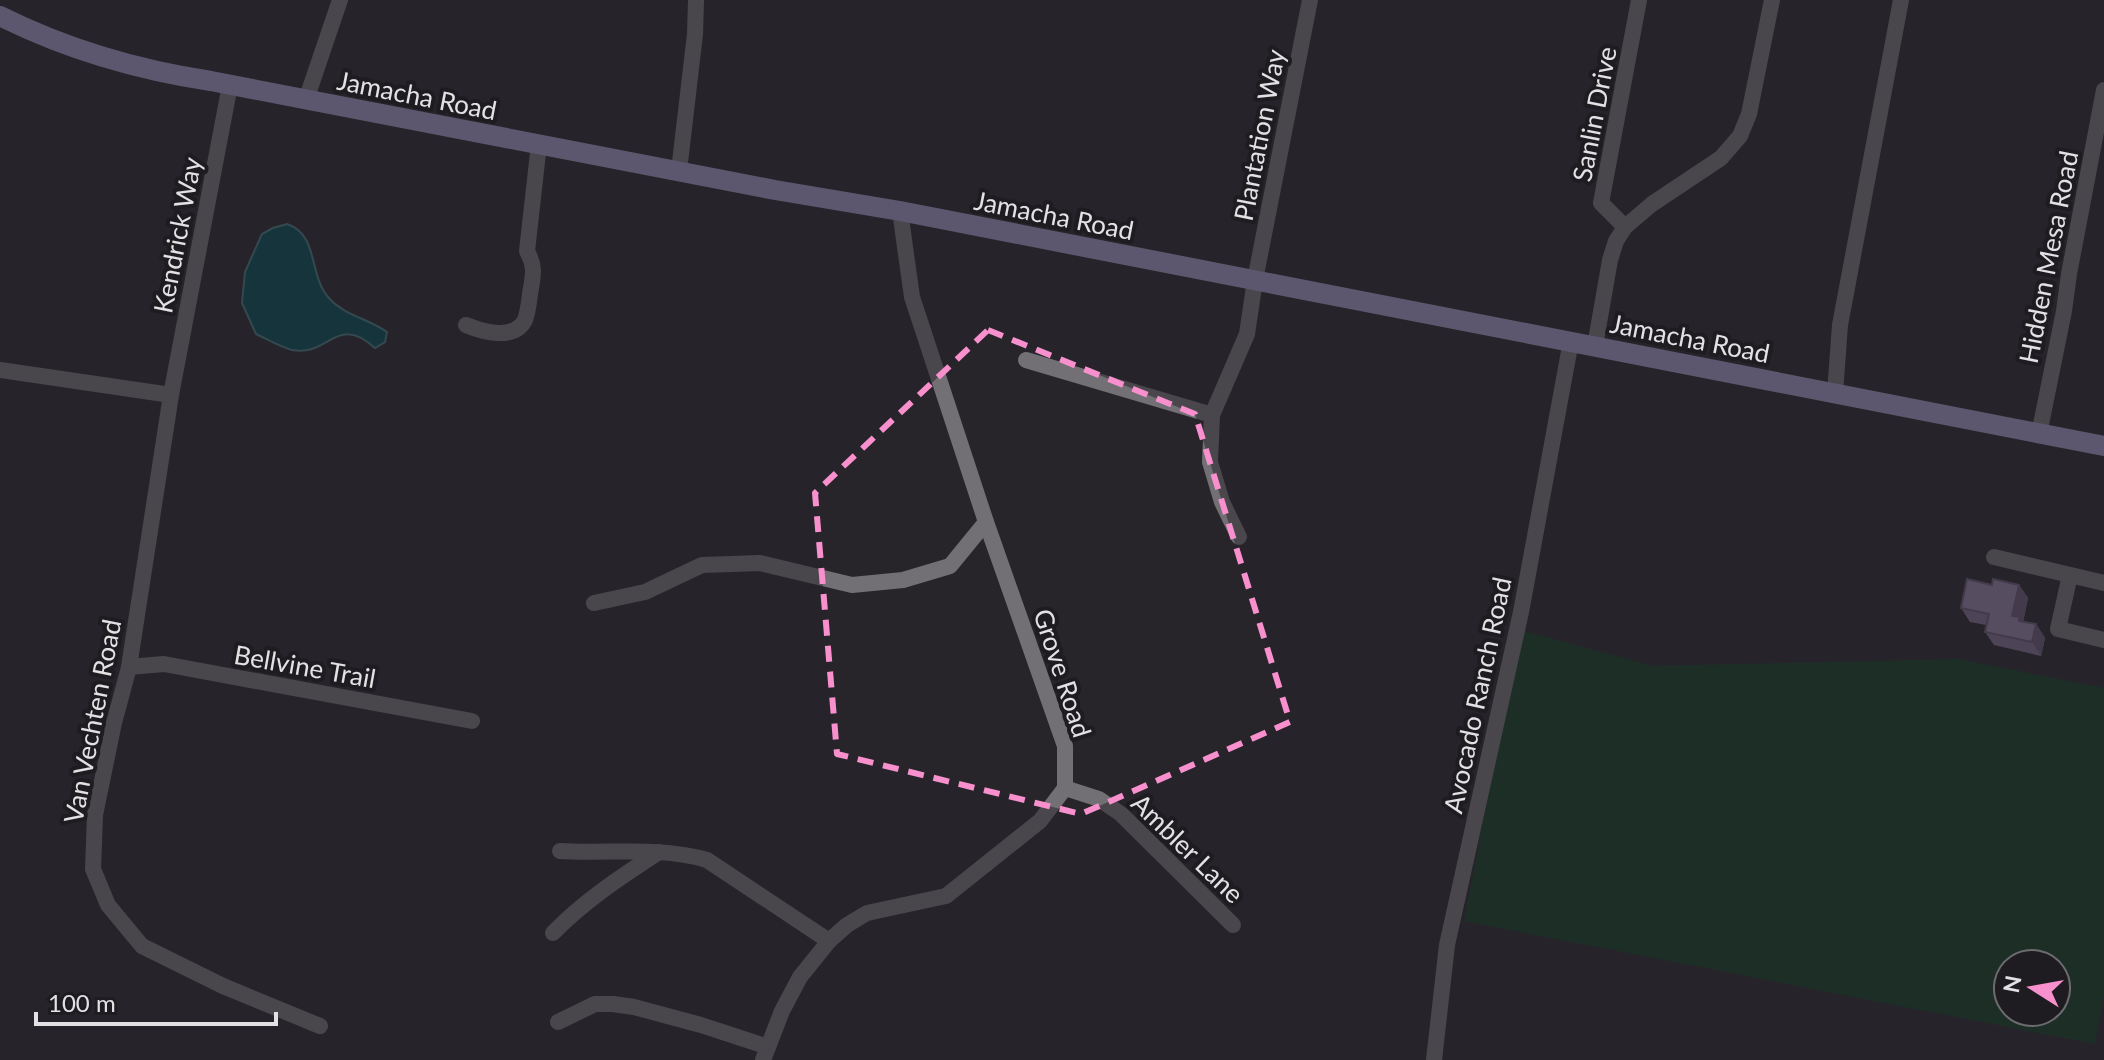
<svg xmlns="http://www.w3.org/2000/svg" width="2104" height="1060" font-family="Lato,sans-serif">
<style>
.green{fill:#123a25;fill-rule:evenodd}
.water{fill:#034750;stroke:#46757c;stroke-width:2}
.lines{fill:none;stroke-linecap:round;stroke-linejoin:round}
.minor{stroke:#737075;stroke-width:16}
.major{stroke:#9d96c0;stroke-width:20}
.wall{fill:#7e6c8e}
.shaded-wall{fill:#665874}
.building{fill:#927ea5;stroke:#665874;stroke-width:2}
.marked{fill:none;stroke:#f890cd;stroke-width:6;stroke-dasharray:16 10;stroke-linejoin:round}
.labels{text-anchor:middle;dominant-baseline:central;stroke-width:8;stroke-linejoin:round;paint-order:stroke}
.street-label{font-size:26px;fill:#e2e1e4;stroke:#1e1c20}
</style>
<rect width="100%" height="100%" fill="#27252a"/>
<path class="green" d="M1520,630L1653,666L1958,659L2104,688V995L2095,1044L1464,921ZM2008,964H2056V1012H2008Z"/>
<path class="water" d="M287,224C319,235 308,273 328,297C343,315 369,319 387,332L385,342L375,348C336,313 329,357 292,350C280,347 267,339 256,334L242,303L245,272L262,234L273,228Z"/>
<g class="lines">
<g class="minor">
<polyline points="230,85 171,395 129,667 114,723 95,815 93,869 108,905 142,946 223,986 320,1026"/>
<polyline points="306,100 340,0"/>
<polyline points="679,171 695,34 696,0"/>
<polyline points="1625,227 1601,203 1639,0"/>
<path d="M466,325C483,332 514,341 525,320C528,312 529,302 530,294C533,275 536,268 527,251L539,144"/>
<polyline points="1595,346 1610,260 1616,241 1625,227 1652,204 1721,158 1740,136 1749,114 1772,0"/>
<polyline points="1026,360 1212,415"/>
<polyline points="0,370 171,395"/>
<polyline points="1835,393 1840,325 1901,0"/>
<polyline points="2039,434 2064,311 2069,274 2104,90"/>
<polyline points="1239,537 1222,502 1210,462 1212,415 1247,334 1255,280 1310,0"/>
<polyline points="1994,557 2104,583"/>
<polyline points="2070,575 2058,629 2104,640"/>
<polyline points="594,603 645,592 702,565 760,563 852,585 903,580 950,566 986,522"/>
<polyline points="129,667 164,664 472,721"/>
<polyline points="1065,788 1099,799 1121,814 1233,925"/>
<path d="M560,851C609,854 660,846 707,860L829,941"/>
<path d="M553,933C584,901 622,876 659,852"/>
<polyline points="558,1022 595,1004 613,1004 634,1007 701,1025 768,1047"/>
<polyline points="763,1060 782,1011 800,977 829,941 847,925 867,913 946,896 1040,821 1065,788 1065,746 986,522 912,297 900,211"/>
<polyline points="1434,1060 1447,945 1521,612 1571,341"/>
</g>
<path class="major" d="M0,16C66,49 138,70 211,81L775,190L900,211L2104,446"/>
</g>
<polygon class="wall" points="2019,585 2028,598 2023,622 2036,624 2045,638 2041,656 1994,645 1985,632 1986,625 1970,622 1961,608"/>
<g class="shaded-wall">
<polygon points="2019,585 2028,598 2023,623 2012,616"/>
<polygon points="2036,624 2045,638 2041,656 2032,642"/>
</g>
<polygon class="building" points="1967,579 1992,585 1993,579 2019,585 2012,616 2019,617 2019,621 2036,624 2032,642 1985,632 1989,614 1961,608"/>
<path d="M0 0H2104V1060H0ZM988,330L1195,414L1290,722L1081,814L837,754L815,493Z" fill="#27252a" fill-opacity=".55" fill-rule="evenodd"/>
<path class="marked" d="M988,330L1195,414L1290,722L1081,814L837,754L815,493Z"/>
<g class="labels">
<g class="street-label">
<text transform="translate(417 95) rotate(11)">Jamacha Road</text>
<text transform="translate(1594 114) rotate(-79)">Sanlin Drive</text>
<text transform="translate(1259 135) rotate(-79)">Plantation Way</text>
<text transform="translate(1054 215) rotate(11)">Jamacha Road</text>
<text transform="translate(177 235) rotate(-79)">Kendrick Way</text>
<text transform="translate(2048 257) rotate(-79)">Hidden Mesa Road</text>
<text transform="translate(1690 338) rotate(11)">Jamacha Road</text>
<text transform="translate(305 666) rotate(10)">Bellvine Trail</text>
<text transform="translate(1063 673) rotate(72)">Grove Road</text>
<text transform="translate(1477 695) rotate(-78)">Avocado Ranch Road</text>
<text transform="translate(92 721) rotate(-79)">Van Vechten Road</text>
<text transform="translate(1188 848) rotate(44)">Ambler Lane</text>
</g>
</g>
<g transform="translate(2032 988) rotate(281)"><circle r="38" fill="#1e1c20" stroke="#6c6b6e" stroke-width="2"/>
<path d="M0-6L14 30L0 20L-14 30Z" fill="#f890cd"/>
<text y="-12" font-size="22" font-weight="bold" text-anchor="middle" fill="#e2e1e4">N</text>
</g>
<path d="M36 1012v12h240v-12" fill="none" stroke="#e2e1e4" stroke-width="4"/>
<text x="48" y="1012" font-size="24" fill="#e2e1e4" stroke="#1e1c20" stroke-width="6" paint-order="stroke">100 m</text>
</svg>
